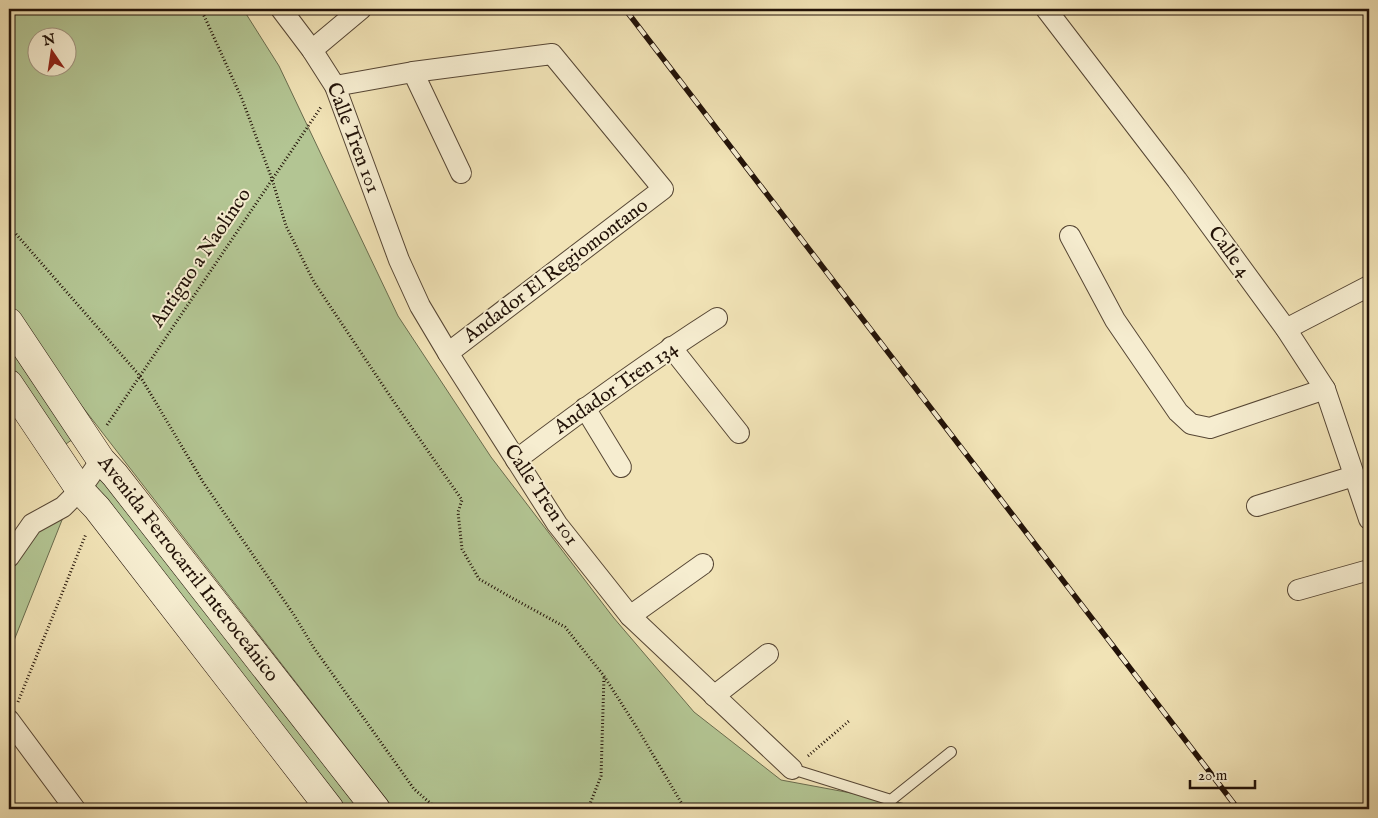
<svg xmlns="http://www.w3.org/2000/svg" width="1378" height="818" font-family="'IM FELL English',serif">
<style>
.green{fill:#b3c593;stroke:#6a6c4e;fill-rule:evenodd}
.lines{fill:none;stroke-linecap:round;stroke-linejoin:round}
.service-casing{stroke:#564634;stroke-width:12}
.minor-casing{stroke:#564634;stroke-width:22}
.secondary-casing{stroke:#221208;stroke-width:29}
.path{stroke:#221208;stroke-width:3;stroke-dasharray:1 2.5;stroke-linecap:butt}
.service{stroke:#f6edd0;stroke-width:10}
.minor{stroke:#f6edd0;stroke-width:20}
.secondary{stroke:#f6edd0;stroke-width:28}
.rail-casing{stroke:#221208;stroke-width:5.5}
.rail{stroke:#f6edd0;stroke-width:4;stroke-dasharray:11;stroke-linecap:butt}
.labels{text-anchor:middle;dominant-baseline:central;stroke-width:4;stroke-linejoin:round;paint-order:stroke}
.street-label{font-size:20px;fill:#221208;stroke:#f6edd0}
</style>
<rect width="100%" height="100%" fill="#f1e3b6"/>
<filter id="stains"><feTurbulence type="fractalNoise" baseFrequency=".004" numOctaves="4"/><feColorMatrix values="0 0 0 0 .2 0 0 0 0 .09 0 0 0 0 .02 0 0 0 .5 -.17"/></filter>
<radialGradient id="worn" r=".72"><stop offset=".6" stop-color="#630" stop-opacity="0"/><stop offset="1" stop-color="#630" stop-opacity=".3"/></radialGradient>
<g class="green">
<path d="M9,9H243L279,66L398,316L491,457L613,617L694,712L781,780L878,798L929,809H394L9,312ZM38,38H68V68H38Z"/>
<polygon points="9,336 76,437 63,446 9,371"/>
<polygon points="97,470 365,809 339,809 84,483"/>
<polygon points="50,503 64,515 9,653 9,550 38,509"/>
</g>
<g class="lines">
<g class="service-casing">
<polyline id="service" points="792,769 891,800 951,752"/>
</g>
<g class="minor-casing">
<g id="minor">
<polyline points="281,9 312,50 335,86 399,260 420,306 448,353 557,524 630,616 792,769"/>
<polyline points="1046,9 1177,180 1286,329 1325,389 1369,519"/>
<polyline points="312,50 361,9"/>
<polyline points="413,72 461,173"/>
<polyline points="335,86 413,72 552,54 663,189 448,353"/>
<polyline points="1070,236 1115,320 1178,412 1191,424 1210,428 1325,389"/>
<polyline points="1286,329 1369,286"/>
<polyline points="671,347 739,433"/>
<polyline points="585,408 621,467"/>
<path d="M516,460C582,410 648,362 717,318"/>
<polyline points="1257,506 1354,476"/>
<polyline points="9,557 32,524 63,507 80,490 101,460"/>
<polyline points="1298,590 1369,570"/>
<polyline points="630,616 703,564"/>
<polyline points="714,696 768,654"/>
<polyline points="9,720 75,809"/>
</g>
</g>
<g class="secondary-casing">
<g id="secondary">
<polyline points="9,322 101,460 115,475 376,809"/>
<polyline points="9,384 80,490 97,508 330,809"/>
</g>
</g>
<g class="path">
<polyline points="201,9 242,99 272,179 286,226 314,282 392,399 462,500 458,512 462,549 479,579 514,599 565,627 604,676 639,731 685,809"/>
<polyline points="9,226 140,376 203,482 294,615 314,648 414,789 437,809"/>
<polyline points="107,425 321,107"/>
<polyline points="18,702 86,534"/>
<polyline points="808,756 849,721"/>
<polyline points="588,809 601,776 604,676"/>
</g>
<use href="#service" class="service"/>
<use href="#minor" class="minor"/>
<use href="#secondary" class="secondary"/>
<g class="rail-casing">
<polyline id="rail" points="625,9 1238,809"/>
</g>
<use href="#rail" class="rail"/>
</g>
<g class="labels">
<g class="street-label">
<text transform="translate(353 138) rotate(69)">Calle Tren 101</text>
<text transform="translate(1229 252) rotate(54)">Calle 4</text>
<text transform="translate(201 258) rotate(-56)">Antiguo a Naolinco</text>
<text transform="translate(556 271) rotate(-37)">Andador El Regiomontano</text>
<text transform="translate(616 388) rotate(-35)">Andador Tren 134</text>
<text transform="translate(541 495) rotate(56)">Calle Tren 101</text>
<text transform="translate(188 569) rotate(52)">Avenida Ferrocarril Interoceánico</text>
</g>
</g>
<rect width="1378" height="818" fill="none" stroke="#f1e3b6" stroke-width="30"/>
<rect x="10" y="10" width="1358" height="798" fill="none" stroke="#221208" stroke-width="2.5"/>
<rect x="15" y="15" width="1348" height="788" fill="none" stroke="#221208"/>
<g transform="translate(52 52) rotate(347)"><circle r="24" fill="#f6edd0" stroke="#a19580"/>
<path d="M0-4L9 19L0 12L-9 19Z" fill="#8f2418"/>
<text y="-8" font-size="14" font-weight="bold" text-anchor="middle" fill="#221208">N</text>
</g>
<path d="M1190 780v8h65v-8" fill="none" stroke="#221208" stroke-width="2.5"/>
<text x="1198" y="780" font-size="15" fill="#221208" stroke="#f6edd0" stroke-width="4" paint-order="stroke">20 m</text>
<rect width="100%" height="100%" filter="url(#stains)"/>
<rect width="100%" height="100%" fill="url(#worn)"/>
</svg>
